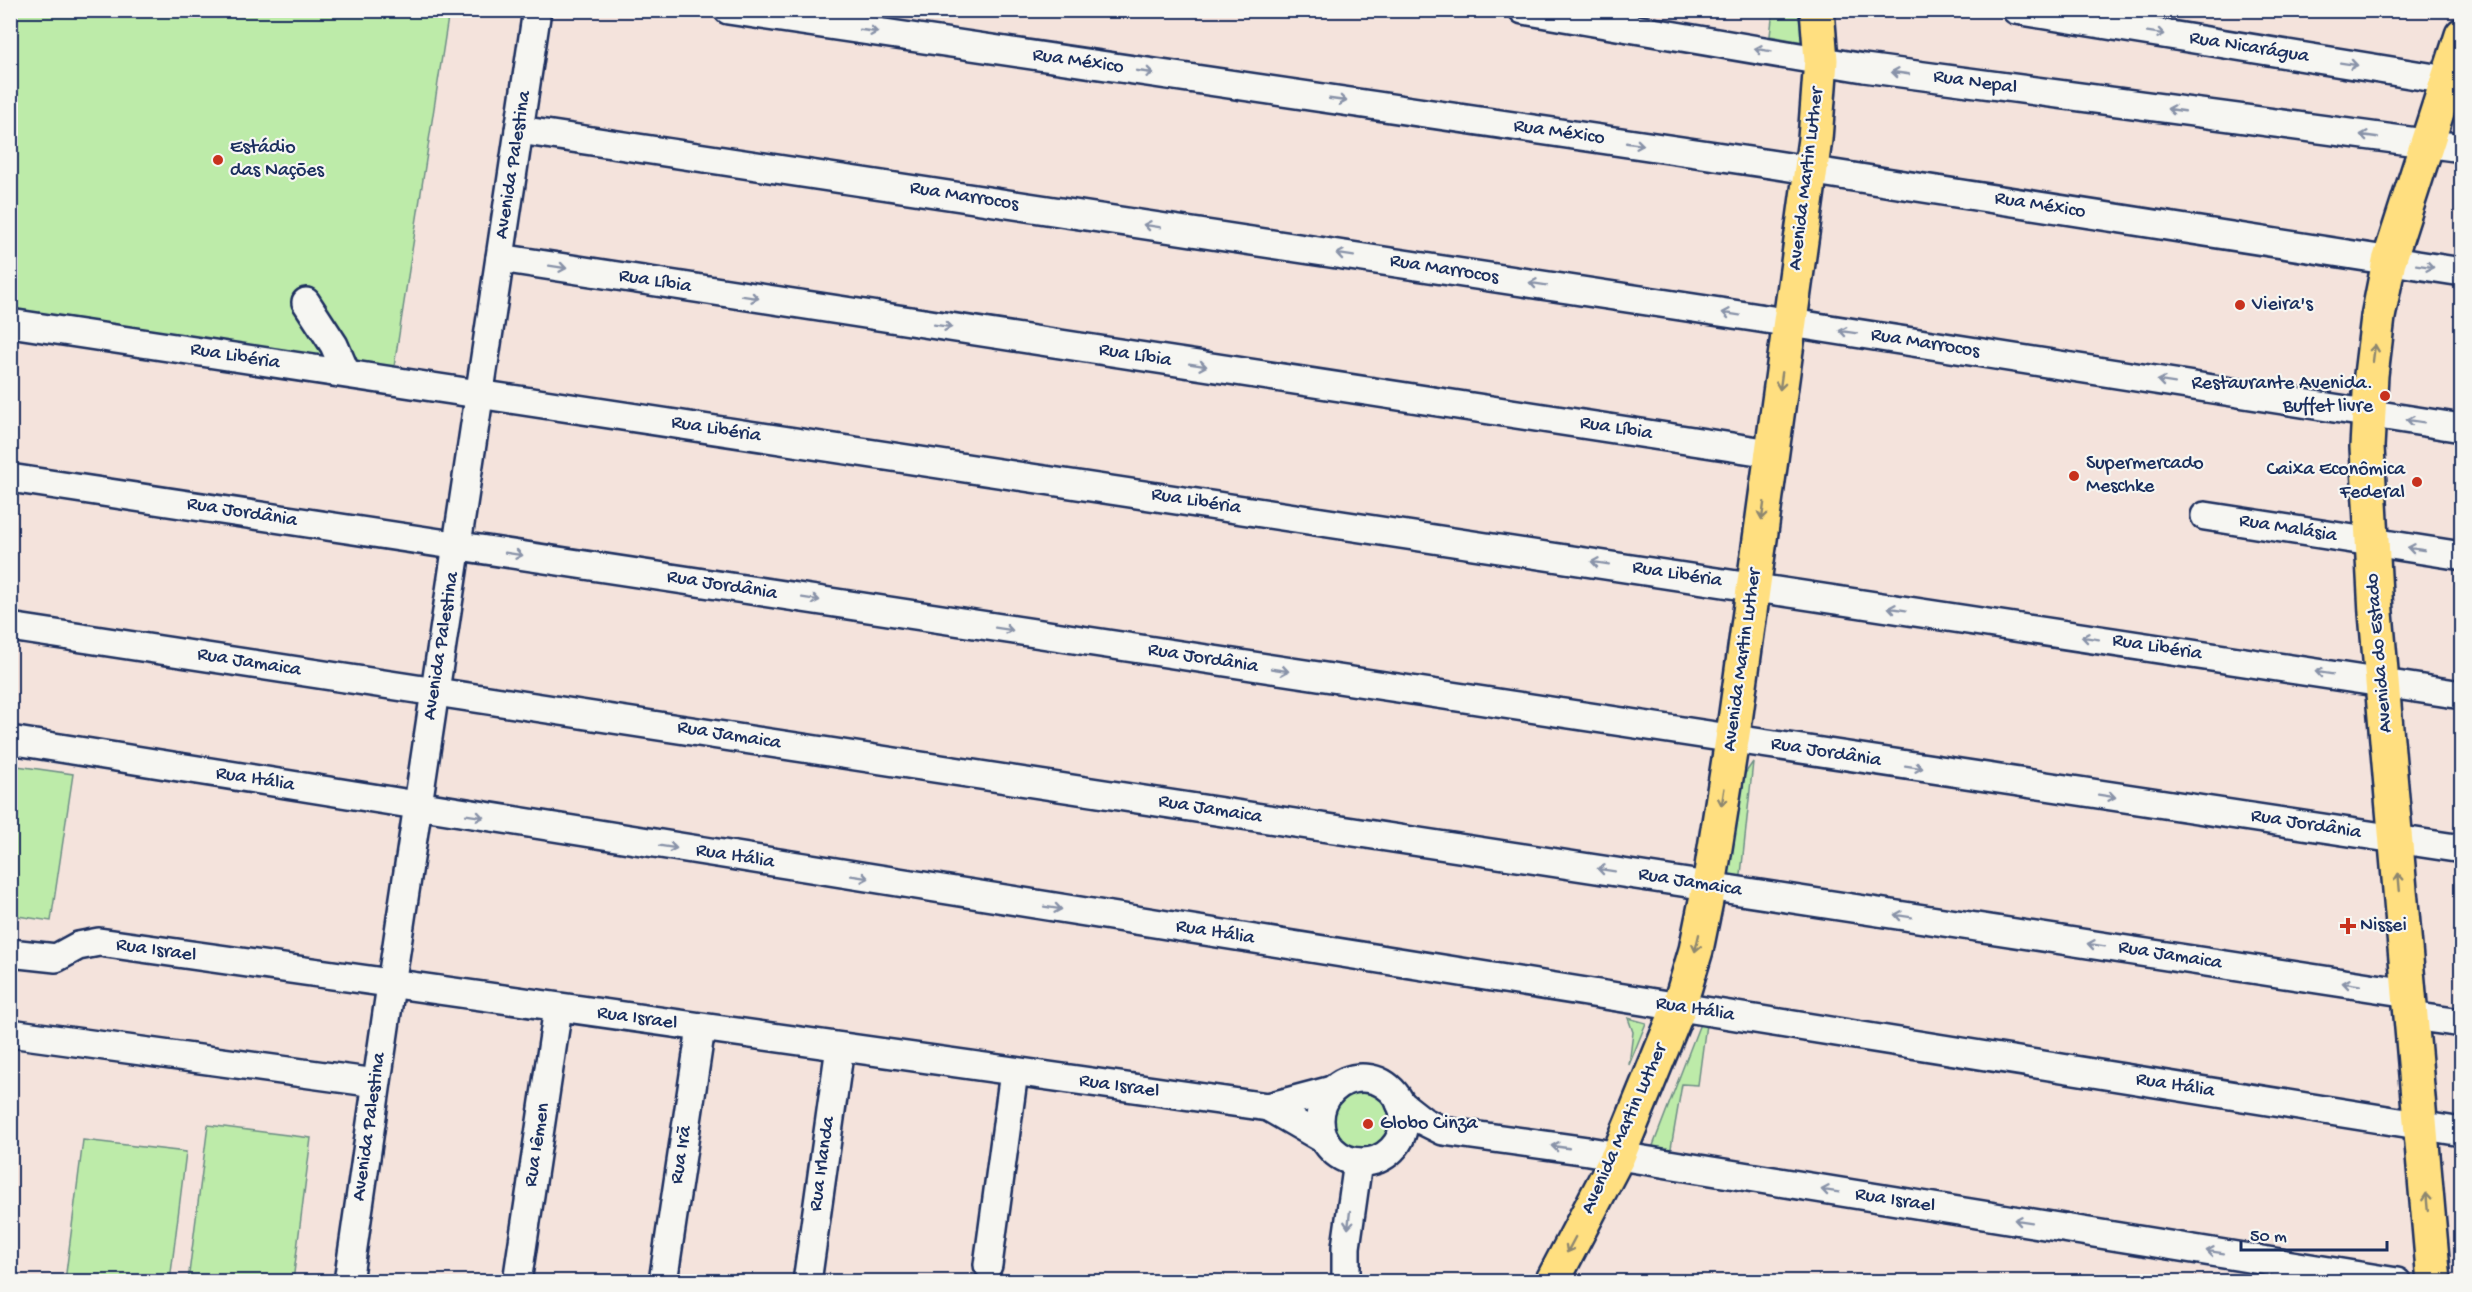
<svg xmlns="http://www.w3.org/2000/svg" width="2472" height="1292" font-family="'Gochi Hand',sans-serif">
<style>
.green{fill:#bdeba9;stroke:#6c8d84;stroke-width:1.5}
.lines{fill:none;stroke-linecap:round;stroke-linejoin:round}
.minor-casing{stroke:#1b2f5e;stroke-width:32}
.major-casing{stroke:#1b2f5e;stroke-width:38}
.minor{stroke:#f6f6f2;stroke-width:27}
.major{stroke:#ffdf80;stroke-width:33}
.oneway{stroke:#8892a8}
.oneway2{stroke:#8d876f}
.poi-dot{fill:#c8321e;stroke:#f6f6f2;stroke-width:2}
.labels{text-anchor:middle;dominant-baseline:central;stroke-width:4.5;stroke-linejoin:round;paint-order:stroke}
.street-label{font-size:20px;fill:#1b2f5e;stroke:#f6f6f2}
.poi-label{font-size:20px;fill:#1b2f5e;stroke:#f6f6f2;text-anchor:start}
</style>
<rect width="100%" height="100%" fill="#f4e3dc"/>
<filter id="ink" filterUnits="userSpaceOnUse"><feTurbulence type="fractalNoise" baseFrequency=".0167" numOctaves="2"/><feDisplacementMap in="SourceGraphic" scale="12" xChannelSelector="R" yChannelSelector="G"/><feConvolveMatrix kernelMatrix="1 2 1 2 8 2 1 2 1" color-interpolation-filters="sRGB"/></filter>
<g filter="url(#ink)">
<g class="green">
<polygon points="10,11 449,11 394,367 11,310"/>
<polygon points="1773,11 1798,11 1803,42 1770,36"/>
<polygon points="1753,762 1740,884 1713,879 1737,785"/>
<polygon points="10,765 73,774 51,921 11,915"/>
<polygon points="1628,1018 1646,1023 1629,1065 1633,1032"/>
<polygon points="1701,1021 1706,1024 1698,1085 1682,1084 1670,1154 1651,1151"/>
<circle cx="1364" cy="1118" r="33"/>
<polygon points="208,1125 311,1138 293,1281 188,1281"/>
<polygon points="83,1140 186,1152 170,1281 65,1281"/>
</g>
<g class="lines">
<g class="minor-casing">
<g id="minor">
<polyline points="728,10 1770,164 2462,272"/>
<polyline points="1523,10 1864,68 2462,148"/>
<polyline points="2016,10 2447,80"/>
<polyline points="519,130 1753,317 2462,428"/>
<polyline points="500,258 1771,453"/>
<polyline points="306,302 334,345 346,373"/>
<polyline points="10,323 2462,695"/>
<polyline points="10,478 2462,849"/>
<polyline points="2205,516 2462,556"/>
<polyline points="10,627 2409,993"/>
<polyline points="10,740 2462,1132"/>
<polyline points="10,953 56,958 78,946 99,942 1268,1107 1325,1140"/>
<polyline points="2411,1016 2462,1023"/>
<polyline points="10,1033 376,1083"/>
<circle cx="1362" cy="1120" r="42"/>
<polyline points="1400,1103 1423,1121 1443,1131 1588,1151 2397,1282"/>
<polyline points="1268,1107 1332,1090"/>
<polyline points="988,1265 1014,1072"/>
<polyline points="348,1282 391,985 537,10"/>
<polyline points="517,1282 558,1008"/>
<polyline points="663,1282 701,1028"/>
<polyline points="807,1282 840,1047"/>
<polyline points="1346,1282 1346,1247 1358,1162"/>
</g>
</g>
<g class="major-casing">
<g id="major">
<polyline points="1552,1282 1618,1156 1679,1007 1696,950 1709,886 1735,721 1815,139 1821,60 1817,10"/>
<polyline points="2434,1282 2376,613 2367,447 2371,375 2378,317 2389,261 2462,35"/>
</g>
</g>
<use href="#minor" class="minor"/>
<use href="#major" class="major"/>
</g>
<defs><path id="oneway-shaft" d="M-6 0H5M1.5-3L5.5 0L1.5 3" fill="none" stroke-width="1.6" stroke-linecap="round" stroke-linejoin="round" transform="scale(1.5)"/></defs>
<g class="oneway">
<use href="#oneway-shaft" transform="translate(869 31) rotate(8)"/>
<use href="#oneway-shaft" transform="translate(2156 33) rotate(9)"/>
<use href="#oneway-shaft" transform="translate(1763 50) rotate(-171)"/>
<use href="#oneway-shaft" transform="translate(2349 64) rotate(9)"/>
<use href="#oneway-shaft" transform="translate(1145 72) rotate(8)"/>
<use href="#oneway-shaft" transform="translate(1900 73) rotate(-172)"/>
<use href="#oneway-shaft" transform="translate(1338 100) rotate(8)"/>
<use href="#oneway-shaft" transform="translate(2176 110) rotate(-172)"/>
<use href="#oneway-shaft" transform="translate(2369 136) rotate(-172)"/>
<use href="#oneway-shaft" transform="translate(1635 144) rotate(8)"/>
<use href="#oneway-shaft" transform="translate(1152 226) rotate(-171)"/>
<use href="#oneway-shaft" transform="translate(1345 255) rotate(-171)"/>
<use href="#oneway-shaft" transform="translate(2425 266) rotate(9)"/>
<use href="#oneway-shaft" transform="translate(558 267) rotate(9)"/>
<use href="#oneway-shaft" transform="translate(1538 284) rotate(-171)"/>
<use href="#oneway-shaft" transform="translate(750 297) rotate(9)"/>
<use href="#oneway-shaft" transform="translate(1731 314) rotate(-171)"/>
<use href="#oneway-shaft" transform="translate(943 326) rotate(9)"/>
<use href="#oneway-shaft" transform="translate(1848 332) rotate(-171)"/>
<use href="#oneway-shaft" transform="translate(1198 365) rotate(9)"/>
<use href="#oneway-shaft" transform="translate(2166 382) rotate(-171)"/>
<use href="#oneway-shaft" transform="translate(2415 421) rotate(-171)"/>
<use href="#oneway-shaft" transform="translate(2416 549) rotate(-171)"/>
<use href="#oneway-shaft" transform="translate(514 554) rotate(9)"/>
<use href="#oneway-shaft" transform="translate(1600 563) rotate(-171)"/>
<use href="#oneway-shaft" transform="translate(811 599) rotate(9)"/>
<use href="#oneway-shaft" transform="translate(1897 609) rotate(-171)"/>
<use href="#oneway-shaft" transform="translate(1004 629) rotate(9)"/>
<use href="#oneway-shaft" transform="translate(2090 638) rotate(-171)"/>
<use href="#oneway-shaft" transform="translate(1280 670) rotate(9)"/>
<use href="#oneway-shaft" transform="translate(2324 673) rotate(-171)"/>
<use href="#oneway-shaft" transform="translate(1914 767) rotate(9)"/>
<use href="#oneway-shaft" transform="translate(2107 796) rotate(9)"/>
<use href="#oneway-shaft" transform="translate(475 816) rotate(9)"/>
<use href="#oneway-shaft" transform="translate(668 847) rotate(9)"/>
<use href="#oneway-shaft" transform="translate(1606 870) rotate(-171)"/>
<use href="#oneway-shaft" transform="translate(860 877) rotate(9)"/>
<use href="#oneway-shaft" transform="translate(1053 908) rotate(9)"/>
<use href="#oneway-shaft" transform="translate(1903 916) rotate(-171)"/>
<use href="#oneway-shaft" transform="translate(2096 945) rotate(-171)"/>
<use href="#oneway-shaft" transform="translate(2351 984) rotate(-171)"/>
<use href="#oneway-shaft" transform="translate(1560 1147) rotate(-172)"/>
<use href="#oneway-shaft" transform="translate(1830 1191) rotate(-171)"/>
<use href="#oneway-shaft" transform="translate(1349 1220) rotate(96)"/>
<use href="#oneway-shaft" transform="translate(2023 1221) rotate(-171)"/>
<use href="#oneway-shaft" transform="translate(2215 1252) rotate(-171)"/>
</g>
<g class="oneway2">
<use href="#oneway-shaft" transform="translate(2374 353) rotate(-83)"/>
<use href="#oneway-shaft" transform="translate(1781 381) rotate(98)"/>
<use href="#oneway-shaft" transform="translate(1763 511) rotate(98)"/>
<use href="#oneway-shaft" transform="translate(1723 797) rotate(99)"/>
<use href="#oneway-shaft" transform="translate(2399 882) rotate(-95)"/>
<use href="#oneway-shaft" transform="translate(1697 943) rotate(103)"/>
<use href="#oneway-shaft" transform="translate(2427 1202) rotate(-95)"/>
<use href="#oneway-shaft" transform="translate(1571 1245) rotate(118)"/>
</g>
</g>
<g class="poi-dot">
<circle cx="218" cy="160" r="6"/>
<circle cx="2240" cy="305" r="6"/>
<circle cx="2385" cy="396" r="6"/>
<circle cx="2074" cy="476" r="6"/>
<circle cx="2417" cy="482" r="6"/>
<path d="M2345 917h6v6h6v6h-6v6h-6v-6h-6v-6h6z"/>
<circle cx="1368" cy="1124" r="6"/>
</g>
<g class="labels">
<g class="street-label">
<text transform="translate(2249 48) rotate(9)">Rua Nicarágua</text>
<text transform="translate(1078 62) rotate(8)">Rua México</text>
<text transform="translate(1975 83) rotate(8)">Rua Nepal</text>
<text transform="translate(1559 133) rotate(8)">Rua México</text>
<text transform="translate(514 165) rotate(-81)">Avenida Palestina</text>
<text transform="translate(1807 179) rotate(-83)">Avenida Martin Luther</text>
<text transform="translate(964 197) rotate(9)">Rua Marrocos</text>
<text transform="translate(2040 206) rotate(9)">Rua México</text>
<text transform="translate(1444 270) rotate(9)">Rua Marrocos</text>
<text transform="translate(655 282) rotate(9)">Rua Líbia</text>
<text transform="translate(1925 344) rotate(9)">Rua Marrocos</text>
<text transform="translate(1135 356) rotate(9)">Rua Líbia</text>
<text transform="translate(235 357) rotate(9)">Rua Libéria</text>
<text transform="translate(1616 429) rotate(9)">Rua Líbia</text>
<text transform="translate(716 430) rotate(9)">Rua Libéria</text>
<text transform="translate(1196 502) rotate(9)">Rua Libéria</text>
<text transform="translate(242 513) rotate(9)">Rua Jordânia</text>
<text transform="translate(2288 529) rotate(9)">Rua Malásia</text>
<text transform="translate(1677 575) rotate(9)">Rua Libéria</text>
<text transform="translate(722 586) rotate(9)">Rua Jordânia</text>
<text transform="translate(442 646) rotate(-81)">Avenida Palestina</text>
<text transform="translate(2157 648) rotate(9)">Rua Libéria</text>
<text transform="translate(2380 653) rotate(-95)">Avenida do Estado</text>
<text transform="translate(1203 659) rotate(9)">Rua Jordânia</text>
<text transform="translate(1743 660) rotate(-82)">Avenida Martin Luther</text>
<text transform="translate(249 663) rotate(9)">Rua Jamaica</text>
<text transform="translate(729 736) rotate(9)">Rua Jamaica</text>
<text transform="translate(1826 753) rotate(9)">Rua Jordânia</text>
<text transform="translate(255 780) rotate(9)">Rua Itália</text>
<text transform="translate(1210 810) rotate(9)">Rua Jamaica</text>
<text transform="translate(2306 825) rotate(9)">Rua Jordânia</text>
<text transform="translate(735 857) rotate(9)">Rua Itália</text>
<text transform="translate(1690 883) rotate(9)">Rua Jamaica</text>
<text transform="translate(1215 933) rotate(9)">Rua Itália</text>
<text transform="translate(156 951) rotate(8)">Rua Israel</text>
<text transform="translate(2170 956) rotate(9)">Rua Jamaica</text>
<text transform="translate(1695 1010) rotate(9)">Rua Itália</text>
<text transform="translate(637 1019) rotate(8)">Rua Israel</text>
<text transform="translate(2175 1086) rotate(9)">Rua Itália</text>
<text transform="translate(1119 1087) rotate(8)">Rua Israel</text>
<text transform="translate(370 1127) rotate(-82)">Avenida Palestina</text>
<text transform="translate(1625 1129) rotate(-66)">Avenida Martin Luther</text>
<text transform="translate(538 1145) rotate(-81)">Rua Iêmen</text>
<text transform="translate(682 1155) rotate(-81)">Rua Irã</text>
<text transform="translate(823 1164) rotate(-82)">Rua Irlanda</text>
<text transform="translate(1895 1201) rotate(9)">Rua Israel</text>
</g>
<g class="poi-label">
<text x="230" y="148">Estádio<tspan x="230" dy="23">das Nações</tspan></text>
<text x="2252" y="305">Vieira's</text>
<text x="2373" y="384" text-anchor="end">Restaurante Avenida.<tspan x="2373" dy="23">Buffet livre</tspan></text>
<text x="2086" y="464">Supermercado<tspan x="2086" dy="23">Meschke</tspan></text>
<text x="2405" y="470" text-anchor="end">Caixa Econômica<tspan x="2405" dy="23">Federal</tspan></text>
<text x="2360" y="926">Nissei</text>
<text x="1380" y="1124">Globo Cinza</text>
</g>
</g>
<rect width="2472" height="1292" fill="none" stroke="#f6f6f2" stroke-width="36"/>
<rect x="18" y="18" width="2436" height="1256" fill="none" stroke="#1b2f5e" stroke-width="2" filter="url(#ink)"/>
<path d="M2241 1241v9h146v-9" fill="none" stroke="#1b2f5e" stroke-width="3"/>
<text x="2250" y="1241" font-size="18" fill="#1b2f5e" stroke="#f6f6f2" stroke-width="4.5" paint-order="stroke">50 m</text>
</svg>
